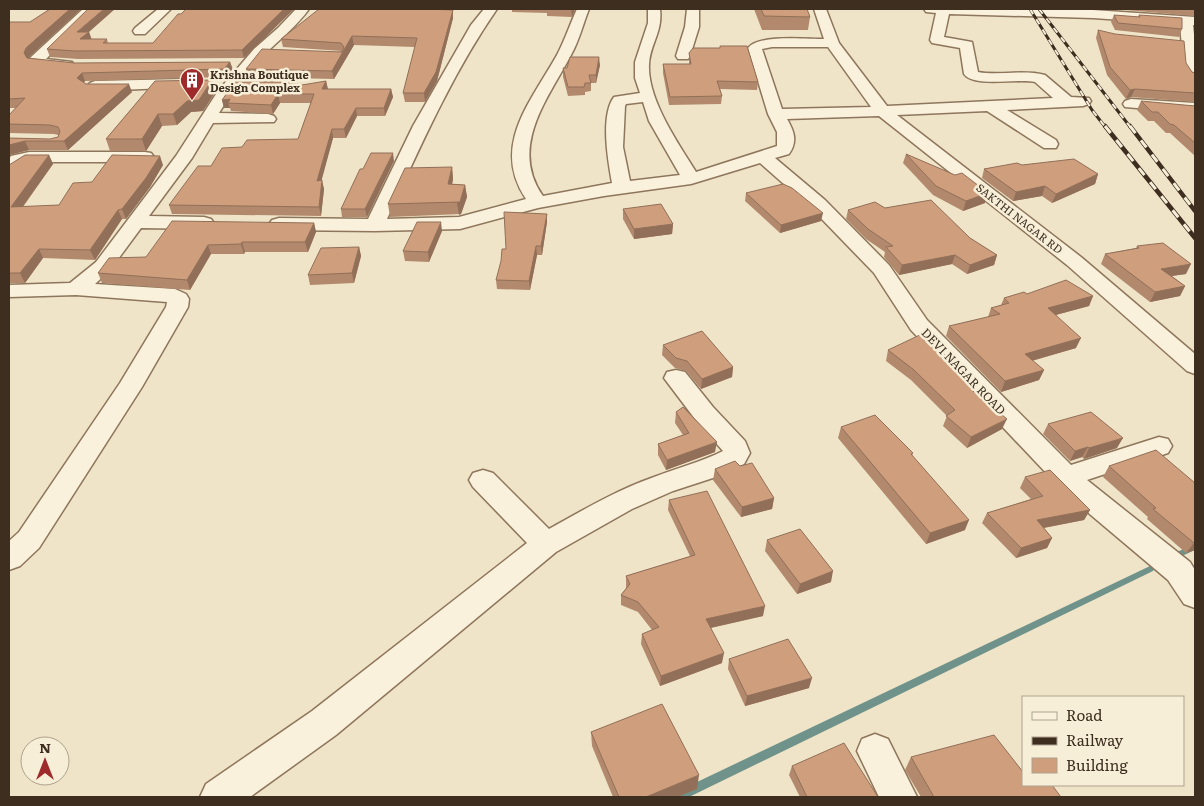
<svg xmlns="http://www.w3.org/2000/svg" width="1204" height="806" font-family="Literata,serif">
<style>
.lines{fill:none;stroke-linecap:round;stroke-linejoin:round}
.stream{fill:#6f938a;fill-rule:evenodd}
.minor-casing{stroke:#8d765c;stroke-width:3}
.minor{fill:#faf1dc;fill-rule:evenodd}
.rail-far1-casing{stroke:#3d2e20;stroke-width:3}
.rail-casing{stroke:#3d2e20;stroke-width:4.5}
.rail-far1{stroke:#f7eed8;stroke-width:2;stroke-dasharray:6;stroke-linecap:butt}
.rail{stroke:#f7eed8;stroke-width:3;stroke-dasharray:9;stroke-linecap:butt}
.wall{fill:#b2896c}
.shaded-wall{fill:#916f58}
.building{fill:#cf9f7d;stroke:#916f58}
.labels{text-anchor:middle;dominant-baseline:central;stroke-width:5;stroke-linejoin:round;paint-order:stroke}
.far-poi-label{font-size:11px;font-weight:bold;fill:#3d2e20;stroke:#f7eed8;text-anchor:start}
.far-street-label{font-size:11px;fill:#3d2e20;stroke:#f7eed8}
.street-label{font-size:12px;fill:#3d2e20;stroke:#f7eed8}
</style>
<rect width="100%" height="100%" fill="#f0e4c8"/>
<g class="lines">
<g class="stream">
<polygon points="1195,544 1195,550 1182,556 1179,555 1178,553 1179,551"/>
<polygon points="1150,566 1153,567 1154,569 1153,571 689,797 673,797 674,793"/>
</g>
<g class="minor-casing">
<g id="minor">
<polygon points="83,9 96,9 46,59 72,62 74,65 72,68 67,69 32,65 29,60 31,57"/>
<polygon points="158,9 171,9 145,34 135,34 133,31 135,28"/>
<path d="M296,9H309C297,26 280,39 265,54C247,71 232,92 219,113L268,114L274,116L276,119L274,122L213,123L192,158L149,216L204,217L211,219L214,223L211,227L204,229L141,228L110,270L95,284L175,289L186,294L189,299L188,307L142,387L39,548L20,566L9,570V541L19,532L120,383L166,307L167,302L76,295L9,297V285L70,283L96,262L176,156L218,91L254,49L278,28Z"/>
<path d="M484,9H497C452,74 420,147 387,219L459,217L526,199C490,146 532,100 557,55C565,40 570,24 577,9H589C583,24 579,41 571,55C549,97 508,147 543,196L612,183C608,161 600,116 614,97L640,93L635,78V62L648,23V9H660C663,32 650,44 649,64C647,99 678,143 696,172L777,146V132L768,114L748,48C759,34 806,39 824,39L814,9H826L839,43L887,106L1053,98L1035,82C1018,78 974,88 964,74L960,48L932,43L930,40L936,13L926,12L924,9L1093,10L1195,17V25H1193L1195,44V80L1190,79L1184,70L1180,24L1093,18L949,14L944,37L972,42L978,72C1000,76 1023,69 1045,75L1071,97L1089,98L1091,101L1089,104L1083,106L1007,110L1056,140L1058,144L1056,148H1044L987,111L897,115L1081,257L1195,354V374L1187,371L1067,265L879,116L787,119C794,131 798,141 789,154L775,158L825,200L889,265L927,320L1071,465L1159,437L1168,439L1172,446L1168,453L1087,480L1190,562L1195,570V608L1184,604L1168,580L1066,494L911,330L874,273L811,208L760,163L691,184L604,196L538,208L460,229L375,231L279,230L272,228L269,224L272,220L279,218L368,219L413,126L471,25ZM772,47H828L871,107L782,109L762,49ZM643,102L649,121L680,175L630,181L623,147L625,106L626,104Z"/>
<polygon points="687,9 699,9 699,27 690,56 688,59 678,59 676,56 685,27"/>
<polygon points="185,79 190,81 193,84 190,87 95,91 90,89 87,86 90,83 95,81"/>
<polygon points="1131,99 1195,103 1195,113 1125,107 1123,104 1125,101"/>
<path d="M29,152H145L151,153L154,157L151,161L145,162H29C20,164 18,172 9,174V159L11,156Z"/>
<path d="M676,370L685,372L713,407L745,441L750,453L744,464L719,476L673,491L632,509L556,552L336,735L250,797H200L206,784L312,711L527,543L473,487L469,480L473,473L483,470L493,473L549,529C583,510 617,490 654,477C677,468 701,462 723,451L695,419L664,378L667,372Z"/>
<polygon points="875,734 888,739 917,797 879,797 857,751 862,739"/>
</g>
</g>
<use href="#minor" class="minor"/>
<g class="rail-far1-casing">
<g id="rail-far1">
<polyline points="1030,9 1092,110 1106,128"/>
<polyline points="1039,9 1131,128"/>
</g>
</g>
<g class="rail-casing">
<g id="rail">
<polyline points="1105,126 1195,238"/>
<polyline points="1130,126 1195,211"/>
</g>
</g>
<use href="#rail-far1" class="rail-far1"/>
<use href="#rail" class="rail"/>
</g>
<g class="wall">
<polygon points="50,9 81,9 30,56 29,58 75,63 230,62 233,70 226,77 85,81 84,83 86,84 132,92 68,150 29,150 9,155 9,138 50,139 58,137 58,135 54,134 9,133 9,115 16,108 9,108 9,22 30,22"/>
<polygon points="186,9 294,9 244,58 78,59 50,57 47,49 89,32 91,39 107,39 108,43 153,43"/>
<polygon points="512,9 575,9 572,17 547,16 547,13 512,12"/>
<polygon points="754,9 807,9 810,17 808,30 762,30"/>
<polygon points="1124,9 1195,9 1195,16 1125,10"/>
<polygon points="1114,15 1138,17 1139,15 1182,29 1179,37 1115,30 1111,22"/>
<polygon points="453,18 437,81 425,102 405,102 403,93 415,47 354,45 334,79 248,77 246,69 342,51 283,47 281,39"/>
<polygon points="1098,30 1186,63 1192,72 1195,73 1195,102 1131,97 1126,99 1107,75 1096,38"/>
<polygon points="720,46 758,82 757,90 720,89 722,96 721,104 669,105 663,73 663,64 689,64 689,53 720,48"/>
<polygon points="600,65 596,83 591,83 591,91 585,92 585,95 568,96 563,77 563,68"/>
<polygon points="155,81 216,91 203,111 191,112 177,125 162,126 146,151 110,151 106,139"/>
<polygon points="326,81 328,89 391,89 393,97 385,116 357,116 346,138 333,138 321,180 324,189 321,216 172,214 169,205 211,166 242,147 298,139 311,103 280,103 273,114 231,111 230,108 224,108 222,100"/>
<polygon points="1141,101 1195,106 1195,156 1170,133 1166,133 1154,121 1148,121 1137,110"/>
<polygon points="906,154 988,193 985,203 963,211 933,195 903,163"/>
<polygon points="49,155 53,164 23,207 59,205 92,182 163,165 150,187 126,219 122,219 95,260 43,258 25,283 9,283 9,165"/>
<polygon points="394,161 367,217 342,217 341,209 363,169"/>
<polygon points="1022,165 1098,174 1095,184 1052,203 1042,196 1013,201 982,178 984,169"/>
<polygon points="452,167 453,179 452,184 465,185 467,197 461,214 390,217 388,204"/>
<polygon points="746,193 821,221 780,233 745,201"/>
<polygon points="885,208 970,238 997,255 994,265 967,274 952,264 899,275 884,257 885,252 866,239 846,219 848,210"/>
<polygon points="623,209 673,224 672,234 634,239 623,219"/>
<polygon points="547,214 547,222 542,255 537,255 530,290 497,289 496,280"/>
<polygon points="314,223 316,232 308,252 245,252 244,254 211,254 190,290 102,283 98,273 146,257"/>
<polygon points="442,231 429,262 405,261 403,251"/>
<polygon points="1137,246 1186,274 1172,276 1185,286 1180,296 1150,302 1101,264 1105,254 1136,248"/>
<polygon points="359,247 361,256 354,283 310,285 308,275"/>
<polygon points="1027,294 1093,296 1089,306 1056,315 1076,348 1032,361 1044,370 1039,380 1001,392 946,336 949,326 988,317 991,308 1001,305 1004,298"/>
<polygon points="663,345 733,367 732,377 701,389 686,371 675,368 662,355"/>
<polygon points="888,350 978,390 977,394 1002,429 967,448 943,426 947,416 911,380 886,361"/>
<polygon points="676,412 715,452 666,470 658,455 658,444 683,435 675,423"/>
<polygon points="1048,424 1117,448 1084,459 1082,457 1070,461 1043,434"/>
<polygon points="841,427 913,453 912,456 965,530 926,544 838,438"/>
<polygon points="740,466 774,498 772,509 741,517 713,480 715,469"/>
<polygon points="1109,466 1195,483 1195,550 1186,553 1147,519 1148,517 1103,477"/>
<polygon points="1025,477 1090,510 1084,520 1044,528 1052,538 1047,548 1016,558 982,523 987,513 1031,499 1020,488"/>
<polygon points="669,500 763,616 711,628 722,663 660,686 641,644 642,634 652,630 638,612 621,605 621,595 626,588 626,576 690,556 668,510"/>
<polygon points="767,540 831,582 797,594 765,551"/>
<polygon points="729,659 809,688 745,706 728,669"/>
<polygon points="591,732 697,789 677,797 613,797 592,746"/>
<polygon points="911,757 1023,785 1061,797 921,797 905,770"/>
<polygon points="792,766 878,797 800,797 789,775"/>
</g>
<g class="shaded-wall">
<polygon points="70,9 81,9 30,56 27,61 24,53 26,48"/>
<polygon points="104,9 115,9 89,32 92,40 83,47 77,32"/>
<polygon points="284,9 294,9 244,58 242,50"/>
<polygon points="571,9 575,9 572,17"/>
<polygon points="453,10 453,18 437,81 425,102 424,93"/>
<polygon points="352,36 354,45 334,79 332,71"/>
<polygon points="599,57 600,65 596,83 596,75"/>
<polygon points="230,62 233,70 226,77 224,69"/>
<polygon points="82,73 85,81 80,86 77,78"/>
<polygon points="212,80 216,91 203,111 191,112 177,125 173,114"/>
<polygon points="326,81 328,90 322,89"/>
<polygon points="129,84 132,92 68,150 64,141"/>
<polygon points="391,89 393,97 385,116 384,108"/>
<polygon points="1135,89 1131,97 1126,99 1130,90"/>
<polygon points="278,94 280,103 273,114 271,105"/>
<polygon points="230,99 228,103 230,108 224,108 222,100"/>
<polygon points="356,108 357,116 346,138 344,129"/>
<polygon points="158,114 162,126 146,151 142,139"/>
<polygon points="332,129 333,138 319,190 317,181"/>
<polygon points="25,141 29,150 9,155 9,156 9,145"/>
<polygon points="393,153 394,161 367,217 365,209"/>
<polygon points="49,155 53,164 15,217 11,207"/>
<polygon points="160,156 163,165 150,187 126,219 122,209"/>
<polygon points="452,167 453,179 450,196 448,184"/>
<polygon points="1098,174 1095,184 1052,203 1056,194"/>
<polygon points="322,180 324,189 321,216 319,207"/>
<polygon points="465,185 467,197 461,214 459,215 457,203"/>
<polygon points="1045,186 1042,196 1013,201 1016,192"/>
<polygon points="988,193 985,203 963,211 966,201"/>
<polygon points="118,210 122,219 95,260 90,250"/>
<polygon points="823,213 821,221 780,233 781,225"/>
<polygon points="547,214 547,222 542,255 541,246"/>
<polygon points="441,222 442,231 429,262 428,252"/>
<polygon points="314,223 316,232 308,252 305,242"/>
<polygon points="673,224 672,234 634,239 634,229"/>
<polygon points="242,242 245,252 244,254 241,244"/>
<polygon points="208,245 211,254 190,290 187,280"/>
<polygon points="536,246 537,255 530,290 529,281"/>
<polygon points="359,247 361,256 354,283 352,273"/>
<polygon points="39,249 43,258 25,283 20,273"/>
<polygon points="955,255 952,264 899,275 902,265"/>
<polygon points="997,255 994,265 967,274 970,265"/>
<polygon points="1191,264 1186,274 1156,278 1161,269"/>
<polygon points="1185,286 1180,296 1150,302 1155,292"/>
<polygon points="1093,296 1089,306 1044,318 1048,308"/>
<polygon points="1081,338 1076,348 1020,364 1025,354"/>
<polygon points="733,367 732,377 701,389 702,379"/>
<polygon points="1044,370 1039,380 1001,392 1005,381"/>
<polygon points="1007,419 1002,429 967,448 971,437"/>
<polygon points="1123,438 1117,448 1084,459 1089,448"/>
<polygon points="717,442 715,452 666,470 667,460"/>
<polygon points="1088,447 1082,457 1070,461 1075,451"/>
<polygon points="774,498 772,509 741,517 742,507"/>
<polygon points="1090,510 1084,520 1032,530 1037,520"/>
<polygon points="969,520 965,530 926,544 930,533"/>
<polygon points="1052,538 1047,548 1016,558 1021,548"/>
<polygon points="1195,542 1195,550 1186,553 1194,543"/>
<polygon points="833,571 831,582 797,594 800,584"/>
<polygon points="765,606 763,616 705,629 706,619"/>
<polygon points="724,653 722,663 660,686 661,676"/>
<polygon points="812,678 809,688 745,706 747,696"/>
<polygon points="699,775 697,789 677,797 646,797"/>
</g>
<g class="building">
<polygon points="50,9 70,9 26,48 24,53 27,58 75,63 230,62 224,69 82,73 77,78 86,84 129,84 64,141 25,141 9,145 9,138 50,139 58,137 60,131 58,127 50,125 9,124 9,115 25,98 9,99 9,22 30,22"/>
<polygon points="88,9 104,9 77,32 89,32 80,39 107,39 103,43 153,43 178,14 181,14 186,9 284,9 242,50 75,51 47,49"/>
<polygon points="319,9 427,9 453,10 436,72 424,93 403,93 417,38 352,36 332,71 246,69 262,49 342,52 344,47 341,43 281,39"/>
<polygon points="761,9 807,9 810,17 764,16"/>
<polygon points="1114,15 1140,17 1139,15 1182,18 1182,29 1118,23"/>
<polygon points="1098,30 1115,34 1184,41 1186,63 1192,72 1195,73 1195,93 1135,89 1130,90 1110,67"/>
<polygon points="720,46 747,46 758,82 717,81 722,96 670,97 663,64 691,64 689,53 693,48 720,48"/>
<polygon points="570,57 599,57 596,75 589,75 591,83 585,83 584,87 568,87 563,68 567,68"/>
<polygon points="212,80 199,100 187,101 173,114 158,114 142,139 106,139 155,81"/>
<polygon points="326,81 322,89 391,89 384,108 356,108 344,129 332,129 317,181 322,180 319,207 169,205 198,166 211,166 222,148 242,147 247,140 298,139 314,94 278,94 271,105 228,103 230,99 222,100 235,82 284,82 302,85"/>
<polygon points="1141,101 1195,106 1195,143 1174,125 1170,124 1158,112 1152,112"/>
<polygon points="371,153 393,153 365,209 341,209 360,169 363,169"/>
<polygon points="906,154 955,175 962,173 988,193 966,201 936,186"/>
<polygon points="25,155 49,155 11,207 59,205 73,183 92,182 112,155 160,156 146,178 122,209 118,210 90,250 39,249 20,273 9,273 9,165"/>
<polygon points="1074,159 1098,174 1056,194 1045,186 1016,192 984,169 1017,163 1022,165"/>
<polygon points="452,167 448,184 465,185 460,202 388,204 405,168"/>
<polygon points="783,184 792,188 823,213 781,225 746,193"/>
<polygon points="931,200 970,238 997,255 970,265 955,255 902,265 886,247 893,246 868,229 848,210 875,202 885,208"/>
<polygon points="661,204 673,224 634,229 623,209"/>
<polygon points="504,212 547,214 541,246 536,246 529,281 496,280 501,261 502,249 506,249"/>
<polygon points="172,221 314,223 305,242 242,242 241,244 208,245 187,280 98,273 109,258 146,257"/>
<polygon points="417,222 441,222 428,252 403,251"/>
<polygon points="1163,243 1191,264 1161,269 1185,286 1155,292 1105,254 1139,248 1137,246"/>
<polygon points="359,247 352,273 308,275 321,248"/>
<polygon points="1066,280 1093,296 1048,308 1081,338 1025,354 1044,370 1005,381 949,326 1000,314 991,308 1009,303 1004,298 1024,292 1027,294"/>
<polygon points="702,331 733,367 702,379 687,361 676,358 663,345"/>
<polygon points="924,333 978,390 973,391 1007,419 971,437 946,416 955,410 914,370 888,350"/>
<polygon points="683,407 717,442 667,460 658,444 689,433 676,412"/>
<polygon points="1091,412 1123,438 1089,448 1088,447 1075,451 1048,424"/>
<polygon points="875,415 913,453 911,454 969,520 930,533 841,427"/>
<polygon points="1156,450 1195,483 1195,542 1194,543 1153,509 1156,508 1109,466"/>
<polygon points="735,461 740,466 752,463 774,498 742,507 715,469"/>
<polygon points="1050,470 1090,510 1037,520 1052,538 1021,548 987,513 1043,496 1025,477"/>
<polygon points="707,491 765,606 706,619 724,653 661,676 642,634 659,627 638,602 621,595 630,584 626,576 695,555 669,500"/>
<polygon points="800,529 833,571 800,584 767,540"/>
<polygon points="788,639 812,678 747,696 729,659"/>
<polygon points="662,704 699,775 646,797 619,797 591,732"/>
<polygon points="994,735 1023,772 1023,785 1052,785 1061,797 934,797 911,757"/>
<polygon points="844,743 878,797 807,797 792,766"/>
</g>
<defs>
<g id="building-pin" transform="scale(1.25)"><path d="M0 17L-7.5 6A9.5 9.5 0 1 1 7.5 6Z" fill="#9e2a2b" stroke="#f7eed8"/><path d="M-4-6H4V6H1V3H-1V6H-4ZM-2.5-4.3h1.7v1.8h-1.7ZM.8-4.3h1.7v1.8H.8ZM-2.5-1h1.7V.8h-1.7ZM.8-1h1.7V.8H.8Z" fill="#fff"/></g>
</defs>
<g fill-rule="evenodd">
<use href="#building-pin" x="192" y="80"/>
</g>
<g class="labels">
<g class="far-poi-label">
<text x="210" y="74">Krishna Boutique<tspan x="210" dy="13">Design Complex</tspan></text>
</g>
<g class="far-street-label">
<text transform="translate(1020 218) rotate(38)">SAKTHI NAGAR RD</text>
</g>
<g class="street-label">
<text transform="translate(964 371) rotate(46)">DEVI NAGAR ROAD</text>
</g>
</g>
<rect width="1204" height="806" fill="none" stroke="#3d2e20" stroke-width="20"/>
<rect x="1022" y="696" width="162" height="90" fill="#f7eed8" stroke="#ada18e"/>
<rect x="1032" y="712" width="25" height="8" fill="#faf1dc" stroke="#ada18e"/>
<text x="1066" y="721" font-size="15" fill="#3d2e20">Road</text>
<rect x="1032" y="737" width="25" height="8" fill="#3d2e20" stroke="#ada18e"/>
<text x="1066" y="746" font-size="15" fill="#3d2e20">Railway</text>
<rect x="1032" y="758" width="25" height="15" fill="#cf9f7d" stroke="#ada18e"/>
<text x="1066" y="771" font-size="15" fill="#3d2e20">Building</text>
<g transform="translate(45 761)"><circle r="24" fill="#f7eed8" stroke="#ada18e"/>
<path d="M0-4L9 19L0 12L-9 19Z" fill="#9e2a2b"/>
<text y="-8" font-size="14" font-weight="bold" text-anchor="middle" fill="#3d2e20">N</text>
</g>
</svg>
